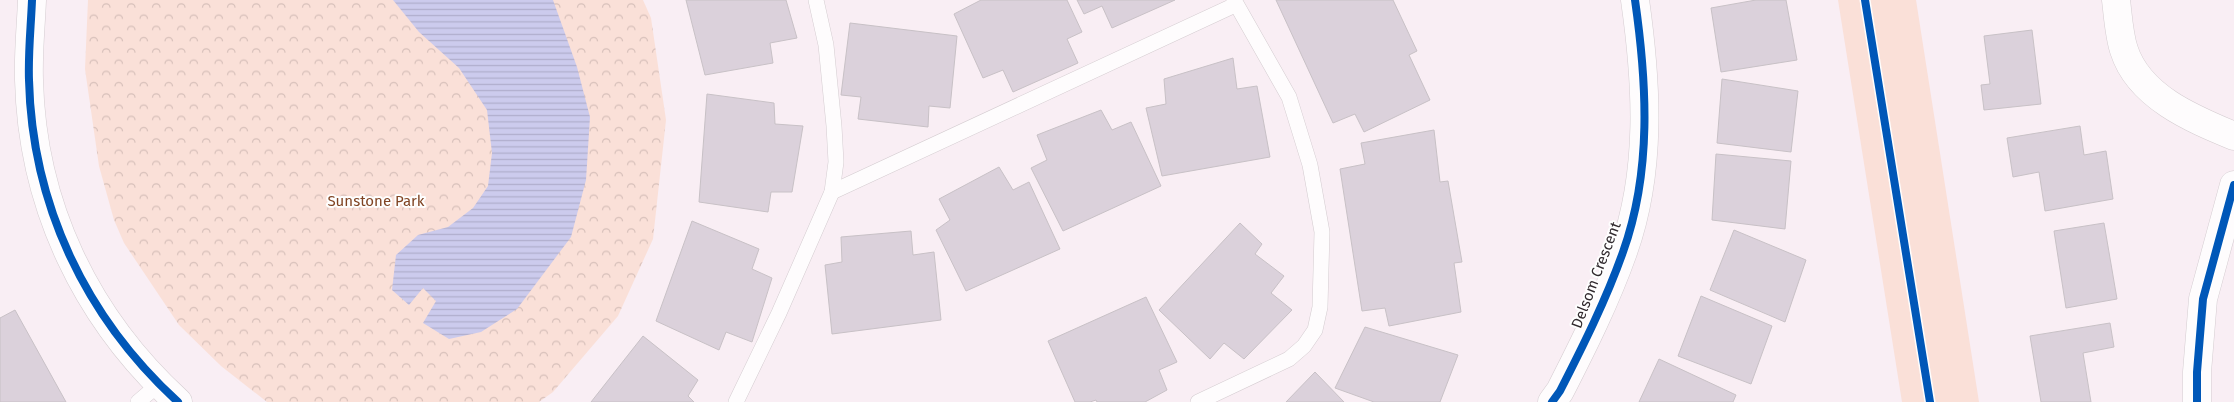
<svg xmlns="http://www.w3.org/2000/svg" width="2234" height="402" font-family="'Fira Sans',sans-serif">
<style>
.grass{fill:#fae0d8}
.park{fill:url(#park-crowns)}
.water{fill:url(#water-rules)}
.building{fill:#dbd1db;stroke:#c8c1c6}
.lines{fill:none;stroke-linecap:round;stroke-linejoin:round}
.lane-casing{stroke:#d4ccd0;stroke-width:16}
.street-casing{stroke:#d4ccd0;stroke-width:29}
.secondary-casing{stroke:#d4ccd0;stroke-width:29}
.lane{stroke:#fefcfd;stroke-width:15}
.street{stroke:#fefcfd;stroke-width:28}
.secondary{stroke:#fefcfd;stroke-width:28}
.cycleway-casing{stroke:#fefefe;stroke-width:11}
.cycleway{stroke:#0057b8;stroke-width:8}
.labels{text-anchor:middle;dominant-baseline:central;stroke-width:4;stroke-linejoin:round;paint-order:stroke}
.park-label{font-size:15px;fill:#804423;stroke:#fefefe}
.street-label{font-size:15px;fill:#312a2e;stroke:#fefefe}
</style>
<defs>
<pattern id="park-crowns" width="20" height="18" patternUnits="userSpaceOnUse" patternTransform="scale(1.25)"><rect width="20" height="18" fill="#fae0d8"/><path d="M2 6a3 3 0 1 1 6 0M12 15a3 3 0 1 1 6 0" fill="none" stroke="#d7c0ba"/></pattern>
<pattern id="water-rules" width="6" height="5" patternUnits="userSpaceOnUse" patternTransform="scale(1.25)"><rect width="6" height="5" fill="#cccbed"/><path d="M0 2.5h6" fill="none" stroke="#b0aecc"/></pattern>
</defs>
<rect width="100%" height="100%" fill="#f9eef4"/>
<polygon class="grass" points="1838,0 1916,0 1979,402 1902,402"/>
<polygon class="park" points="88,0 643,0 651,18 666,120 653,239 618,316 553,392 539,402 267,402 221,366 179,325 124,243 114,220 99,166 85,69"/>
<polygon class="water" points="393,0 553,0 577,67 590,117 586,180 571,237 517,309 481,332 449,339 423,323 436,301 423,288 409,305 392,290 396,255 418,235 448,227 473,208 488,186 492,153 487,110 459,68 419,32"/>
<g class="building">
<polygon points="686,0 786,0 797,38 770,43 773,63 705,75"/>
<polygon points="981,0 1067,0 1082,32 1067,39 1078,63 1013,92 1003,70 983,78 954,14"/>
<polygon points="1077,0 1175,0 1112,28 1102,6 1084,14"/>
<polygon points="1276,0 1393,0 1417,51 1409,55 1430,100 1364,132 1355,114 1333,123"/>
<polygon points="1756,0 1786,0 1797,60 1721,72 1711,8"/>
<polygon points="850,23 957,36 950,108 929,106 928,127 858,119 861,97 841,95"/>
<polygon points="2032,30 2041,104 1984,110 1981,85 1990,84 1984,36"/>
<polygon points="1233,58 1237,89 1257,86 1270,157 1162,176 1146,108 1166,104 1164,79"/>
<polygon points="1722,79 1798,91 1791,152 1717,143"/>
<polygon points="707,94 774,103 775,124 803,126 792,192 771,192 768,212 699,202"/>
<polygon points="1101,110 1112,130 1131,122 1161,186 1063,231 1031,168 1047,160 1037,135"/>
<polygon points="2080,126 2084,155 2106,151 2113,199 2045,211 2039,172 2013,177 2007,138"/>
<polygon points="1434,130 1440,182 1448,181 1462,262 1454,263 1461,312 1389,326 1385,308 1362,311 1340,169 1365,164 1361,143"/>
<polygon points="1716,154 1791,161 1785,229 1712,220"/>
<polygon points="999,167 1013,190 1029,182 1060,249 966,291 936,230 950,220 939,199"/>
<polygon points="692,221 759,249 752,269 772,278 752,342 726,332 719,350 656,321"/>
<polygon points="1240,223 1262,244 1255,254 1284,276 1271,293 1292,310 1244,359 1224,343 1210,359 1159,310"/>
<polygon points="2104,223 2117,299 2066,308 2054,231"/>
<polygon points="1734,230 1806,260 1785,322 1710,290"/>
<polygon points="911,231 913,255 934,252 941,320 832,334 825,265 842,262 841,237"/>
<polygon points="1701,296 1772,326 1751,384 1678,356"/>
<polygon points="1146,297 1177,362 1159,370 1167,390 1145,402 1097,402 1096,400 1090,402 1075,402 1048,341"/>
<polygon points="15,310 66,402 0,402 0,318"/>
<polygon points="2110,323 2114,347 2083,353 2091,402 2041,402 2030,336"/>
<polygon points="1365,327 1458,355 1440,402 1374,402 1335,388"/>
<polygon points="643,336 698,380 688,396 694,402 591,402"/>
<polygon points="1659,359 1736,395 1733,402 1639,402"/>
<polygon points="1315,372 1344,402 1286,402"/>
</g>
<g class="lines">
<g class="lane-casing">
<g id="lane">
<polyline points="832,192 1235,5"/>
<polyline points="138,402 159,384"/>
<polyline points="736,402 779,313 832,192 836,162 834,126 826,45 816,0"/>
<polyline points="1198,402 1289,359 1304,346 1315,330 1320,307 1322,232 1310,165 1289,97 1234,0"/>
</g>
</g>
<g class="street-casing">
<g id="street">
<path d="M2116,0C2118,16 2119,35 2124,50C2139,97 2193,119 2234,136"/>
<polyline points="2197,402 2197,372 2203,299 2234,185"/>
</g>
</g>
<g class="secondary-casing">
<g id="secondary">
<path d="M32,0C31,26 28,53 29,80C32,205 86,318 178,402"/>
<path d="M1552,402L1560,391C1583,346 1606,300 1623,252C1652,171 1647,84 1635,0"/>
</g>
</g>
<use href="#lane" class="lane"/>
<use href="#street" class="street"/>
<use href="#secondary" class="secondary"/>
<g class="cycleway-casing">
<g id="cycleway">
<path d="M32,0C31,26 28,53 29,80C32,205 86,318 178,402"/>
<polyline points="1865,0 1930,402"/>
<path d="M1552,402L1560,391C1583,346 1606,300 1623,252C1652,171 1647,84 1635,0"/>
<polyline points="2197,402 2197,372 2203,299 2234,185"/>
</g>
</g>
<use href="#cycleway" class="cycleway"/>
</g>
<g class="labels">
<g class="park-label">
<text x="376" y="201">Sunstone Park</text>
</g>
<g class="street-label">
<text transform="translate(1596 275) rotate(-69)">Delsom Crescent</text>
</g>
</g>
</svg>
